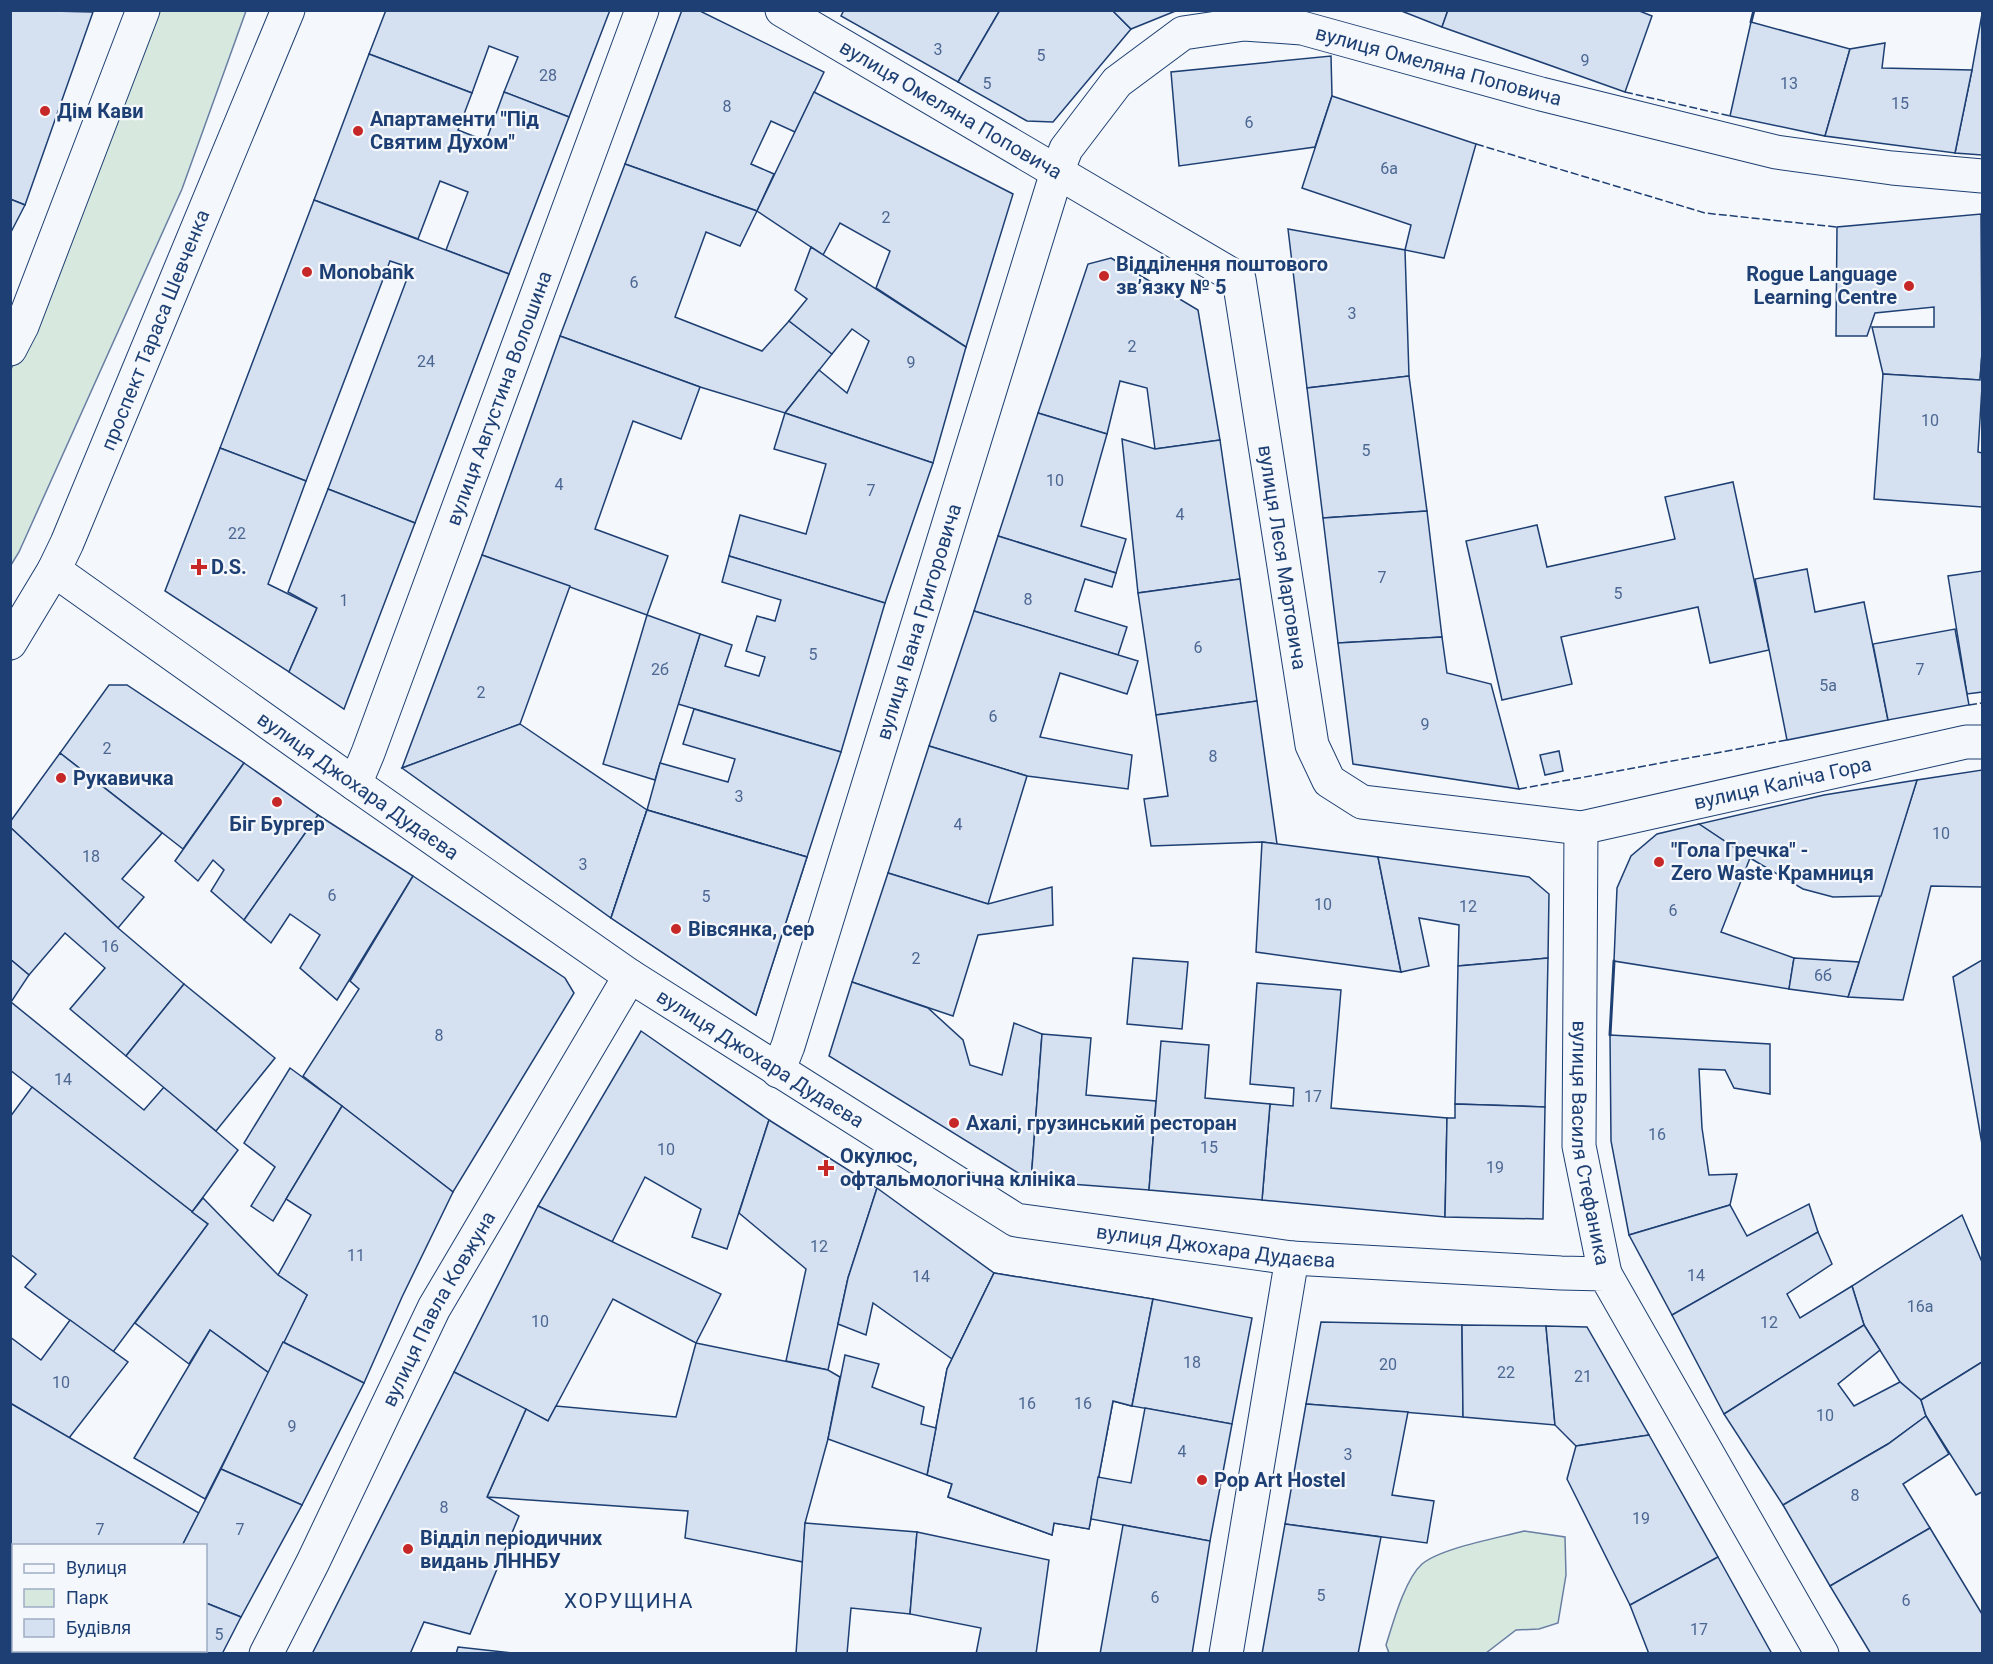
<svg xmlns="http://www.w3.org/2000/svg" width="1993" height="1664" font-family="Roboto,sans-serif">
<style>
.green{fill:#d7e8df;stroke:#687fa3;stroke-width:1.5}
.building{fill:#d5e0f0;stroke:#1d3f73;stroke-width:1.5;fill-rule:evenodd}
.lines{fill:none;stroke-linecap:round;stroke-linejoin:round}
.minor-casing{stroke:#1d3f73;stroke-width:35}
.tertiary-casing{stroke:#1d3f73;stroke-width:35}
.minor{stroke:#f4f7fb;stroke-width:33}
.tertiary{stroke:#f4f7fb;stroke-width:33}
.fence{stroke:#1d3f73;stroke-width:1.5;stroke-dasharray:8 3;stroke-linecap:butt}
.wall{stroke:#1d3f73;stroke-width:3}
.poi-dot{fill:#c62828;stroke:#f4f7fb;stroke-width:2}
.labels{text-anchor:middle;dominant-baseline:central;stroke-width:4.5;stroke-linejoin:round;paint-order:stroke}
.number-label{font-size:16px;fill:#4b6792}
.street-label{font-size:20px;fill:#1d3f73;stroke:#f4f7fb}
.poi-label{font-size:20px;font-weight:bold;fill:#1d3f73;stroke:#f4f7fb;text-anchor:start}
.neighbourhood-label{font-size:21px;letter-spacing:1.5px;fill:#1d3f73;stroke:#f4f7fb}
</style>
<rect width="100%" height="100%" fill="#f4f7fb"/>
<g class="green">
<polygon points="160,11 246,11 182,189 19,552 11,565 10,371 41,311"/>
<path d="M1524,1531L1565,1537L1566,1575L1558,1623L1539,1629L1516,1630L1486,1653H1389L1386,1645C1393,1623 1405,1579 1422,1564C1441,1548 1498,1538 1524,1531Z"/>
</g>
<g class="building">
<polygon points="10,10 93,12 25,205 10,199"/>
<polygon points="386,10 610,10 569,117 504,92 518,57 489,46 472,93 369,54"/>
<polygon points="682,10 698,10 824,72 795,132 771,121 751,164 774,174 757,211 625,164"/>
<polygon points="844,10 1000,10 958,82 841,16"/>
<polygon points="1000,10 1112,10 1131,29 1053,122 1027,121 958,82"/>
<polygon points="1112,10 1178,10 1131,29"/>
<polygon points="1399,10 1448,10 1442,27"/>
<polygon points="1448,10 1637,10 1652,16 1625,92 1442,27"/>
<polygon points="1982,14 1982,155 1955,153 1972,70"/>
<polygon points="1751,22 1850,49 1825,136 1730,116"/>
<polygon points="1885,43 1882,68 1972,70 1955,153 1825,136 1850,49"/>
<polygon points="369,54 472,93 458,130 486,141 504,92 569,117 509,274 446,250 468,192 440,181 418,239 314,200"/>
<polygon points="1331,56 1332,96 1315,147 1179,166 1171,72"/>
<polygon points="814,92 1013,194 966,347 876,288 890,251 840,223 823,255 757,211"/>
<polygon points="1332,96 1476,144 1444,258 1405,250 1411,225 1302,188"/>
<polygon points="625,164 757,211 740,246 706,232 675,317 762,351 789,321 832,354 785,413 700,387 560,336"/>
<polygon points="10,199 25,205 10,234"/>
<polygon points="314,200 509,274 415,523 328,489 411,268 390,261 306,481 220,448"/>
<polygon points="1981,214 1982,353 1980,380 1883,374 1872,327 1934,327 1934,307 1875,313 1867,336 1836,336 1837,227"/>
<polygon points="1288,229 1405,250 1409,376 1307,388"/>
<polygon points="811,247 966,347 933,463 785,413 819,370 847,393 869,341 852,329 832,354 789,321 807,299 795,290"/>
<polygon points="1111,258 1198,310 1220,440 1155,449 1147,388 1120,381 1107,434 1038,413 1088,264"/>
<polygon points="560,336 700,387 681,439 633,421 595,529 668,556 647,615 482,555"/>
<polygon points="1982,353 1982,387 1978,452 1982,453 1982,507 1874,499 1883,374 1980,380"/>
<polygon points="1409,376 1427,511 1323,518 1307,388"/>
<polygon points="785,413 933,463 885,603 729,556 740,515 806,534 826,464 774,449"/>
<polygon points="1038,413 1107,434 1081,526 1126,539 1116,573 998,536"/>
<polygon points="1122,439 1155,449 1220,440 1240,579 1138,593"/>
<polygon points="220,448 306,481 268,584 317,608 289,672 165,591"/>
<polygon points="1733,482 1769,650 1710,663 1698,607 1561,637 1572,684 1502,700 1466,541 1537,525 1547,567 1675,539 1665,497"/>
<polygon points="328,489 415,523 344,709 289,672 317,608 288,592"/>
<polygon points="1427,511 1442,637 1338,643 1323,518"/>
<polygon points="998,536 1116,573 1112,587 1085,579 1075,611 1127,627 1118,655 974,611"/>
<polygon points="482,555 570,586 520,724 402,768"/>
<polygon points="729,556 885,603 841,752 678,704 700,634 732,645 725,666 759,676 765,657 746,651 757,616 775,621 781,600 722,582"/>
<polygon points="1807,569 1815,612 1864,602 1888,720 1787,740 1755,579"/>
<polygon points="1982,571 1982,692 1967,694 1948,576"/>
<polygon points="1240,579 1257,701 1156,715 1138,593"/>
<polygon points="974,611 1138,661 1127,694 1060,673 1040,737 1132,755 1128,789 1027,776 929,746"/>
<polygon points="647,615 700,634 655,780 603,764"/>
<polygon points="1955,629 1969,705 1888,720 1873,644"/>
<polygon points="1442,637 1447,673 1491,684 1519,789 1353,764 1338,643"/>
<polygon points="109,685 127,685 244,763 183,849 60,753"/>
<polygon points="1257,701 1277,844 1262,842 1151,846 1144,799 1168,796 1156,715"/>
<polygon points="694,709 841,752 807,857 647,810 660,763 728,782 735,759 683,744"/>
<polygon points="520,724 647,810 611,918 402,768"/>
<polygon points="929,746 1027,776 988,904 888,873"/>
<polygon points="1559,751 1563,771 1545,775 1540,755"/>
<polygon points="60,753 162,833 122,879 144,897 118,928 10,827 10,822"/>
<polygon points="244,763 318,815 244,920 211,891 224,870 213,860 198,881 175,861"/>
<polygon points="1982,770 1982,887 1931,886 1903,1000 1848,997 1917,780"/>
<polygon points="1917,780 1881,896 1833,897 1803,889 1750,858 1699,824 1824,795"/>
<path d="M647,810L807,857L756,1015L611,918ZM680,850L714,860L710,875Z"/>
<polygon points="647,810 807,857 756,1015 611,918"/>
<polygon points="318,815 413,876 337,1000 300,968 320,935 290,914 271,943 244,920"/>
<polygon points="1699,824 1750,858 1721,932 1794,958 1789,989 1614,961 1617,888 1631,856 1657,834"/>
<polygon points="10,827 118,928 184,984 126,1056 70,1009 105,968 65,933 29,975 10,959"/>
<polygon points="1262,842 1378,857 1401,972 1256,952"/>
<polygon points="1378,857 1529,877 1549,894 1548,958 1458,966 1459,925 1419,918 1429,966 1401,972"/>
<polygon points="888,873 988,904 1052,887 1053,925 978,935 953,1016 852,982"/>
<polygon points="413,876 565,978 574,993 453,1192 303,1076 359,989 350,981"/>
<polygon points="1133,958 1188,962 1182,1029 1127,1024"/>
<polygon points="1548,958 1545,1107 1455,1104 1458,966"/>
<polygon points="1794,958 1859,962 1848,997 1789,989"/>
<polygon points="10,959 29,975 11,1002 144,1110 164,1087 238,1150 192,1212 10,1070"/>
<polygon points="1982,960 1982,1144 1953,977"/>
<polygon points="852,982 928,1008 963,1040 970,1065 1002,1075 1014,1023 1042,1034 1031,1181 829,1056"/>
<polygon points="1257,983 1341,990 1331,1108 1447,1118 1445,1217 1262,1200 1270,1104 1293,1106 1294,1088 1250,1084"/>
<polygon points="184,984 275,1058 216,1131 126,1056"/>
<polygon points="641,1031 769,1120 727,1249 692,1237 701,1209 645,1177 612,1242 538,1206"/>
<polygon points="1042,1034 1091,1038 1086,1095 1156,1101 1149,1190 1031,1181"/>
<polygon points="1610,1035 1770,1044 1770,1094 1734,1088 1725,1070 1699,1069 1702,1128 1709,1175 1737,1174 1730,1205 1629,1235 1611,1141"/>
<polygon points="1161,1041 1209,1045 1205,1098 1270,1104 1262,1200 1149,1190"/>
<polygon points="290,1068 342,1106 273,1221 251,1206 275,1167 244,1143"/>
<polygon points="32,1087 208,1224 113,1352 25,1287 36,1274 10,1254 10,1117"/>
<polygon points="1455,1104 1545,1107 1543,1219 1445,1217 1447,1118 1455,1118"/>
<polygon points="342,1106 453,1192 402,1297 364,1383 283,1342 307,1295 278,1275 311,1215 286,1199"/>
<polygon points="769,1120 877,1188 848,1278 828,1370 786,1361 806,1269 739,1213"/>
<polygon points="877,1188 994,1273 952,1359 873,1303 866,1335 838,1324 848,1278"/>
<polygon points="203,1198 278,1275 307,1295 269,1373 210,1330 189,1364 135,1323 208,1224 192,1212"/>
<polygon points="1809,1204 1818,1232 1672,1315 1629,1235 1730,1205 1747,1236"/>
<polygon points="538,1206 721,1294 696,1343 613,1299 548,1421 454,1372"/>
<polygon points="1962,1215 1982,1262 1982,1362 1921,1400 1900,1382 1864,1325 1852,1286"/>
<polygon points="1818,1232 1832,1264 1787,1294 1800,1318 1852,1286 1864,1325 1724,1414 1672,1315"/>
<path d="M994,1273L1153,1299L1132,1406L1113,1401L1089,1529L1054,1523L1052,1535L948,1497L952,1484L927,1475L947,1369ZM991,1389L1085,1411L1078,1438L1052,1432L1041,1481L972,1461Z"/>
<polygon points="994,1273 1153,1299 1132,1406 1113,1401 1089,1529 1054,1523 1052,1535 948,1497 952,1484 927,1475 947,1369"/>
<polygon points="1153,1299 1252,1318 1232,1424 1132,1406"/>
<polygon points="70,1320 128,1362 69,1438 10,1403 10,1337 41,1360"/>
<polygon points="1321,1322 1462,1325 1463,1417 1306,1404"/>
<polygon points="1462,1325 1546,1326 1555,1425 1463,1417"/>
<polygon points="1864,1325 1880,1350 1838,1384 1854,1406 1900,1382 1921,1400 1926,1416 1888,1444 1783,1505 1724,1414"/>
<polygon points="1546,1326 1587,1327 1649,1435 1576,1446 1555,1425"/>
<polygon points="210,1330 269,1373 205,1499 134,1458"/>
<polygon points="283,1342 364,1383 302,1505 221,1469"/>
<polygon points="696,1343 828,1370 840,1377 828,1439 805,1523 803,1562 685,1538 688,1511 487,1497 526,1409 548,1421 556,1406 676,1417"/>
<polygon points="845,1355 879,1364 872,1387 924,1407 921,1424 936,1428 927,1475 828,1439"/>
<polygon points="1982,1362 1982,1492 1976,1495 1926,1416 1921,1400"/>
<polygon points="454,1372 526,1409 487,1497 519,1516 470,1634 424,1622 410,1654 312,1654"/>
<polygon points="10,1403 199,1513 182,1546 14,1546 14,1650 128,1650 127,1654 10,1654"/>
<polygon points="1306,1404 1408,1412 1392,1495 1434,1501 1427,1543 1285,1524"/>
<polygon points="1145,1408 1232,1424 1210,1541 1091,1519 1098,1477 1131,1483"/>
<polygon points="1926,1416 1949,1454 1903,1484 1930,1528 1830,1586 1783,1505 1888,1444"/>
<polygon points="1649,1435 1718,1557 1630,1605 1567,1479 1576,1446"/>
<polygon points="221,1469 302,1505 241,1617 206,1603 206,1546 182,1546"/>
<polygon points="805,1523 917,1532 910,1614 851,1608 847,1654 796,1654"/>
<polygon points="1285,1524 1381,1537 1358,1654 1262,1654"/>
<polygon points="1123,1525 1210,1541 1192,1654 1100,1654"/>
<polygon points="1930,1528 1982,1614 1982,1654 1871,1654 1830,1586"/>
<polygon points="917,1532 1049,1560 1036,1654 976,1654 981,1628 910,1614"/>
<polygon points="1718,1557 1772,1654 1649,1654 1630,1605"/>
<polygon points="206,1603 241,1617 222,1654 127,1654 128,1650 206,1650"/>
<polygon points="458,1647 512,1653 456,1654"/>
</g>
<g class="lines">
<g class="minor-casing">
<g id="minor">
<path id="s1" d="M782,10L1239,279L1312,745L1329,781L1362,802L1581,828L1966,742H1982"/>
<polyline points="10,349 22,326 143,10"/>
<polyline points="10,643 54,570"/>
<path id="s2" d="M355,784L368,753L642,10"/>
<path id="s3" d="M1581,828L1579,1146L1605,1274"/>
<path id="s4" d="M778,1071L788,1046L1057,172L1066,149L1117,82L1183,33L1244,24L1302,28L1541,94L1776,152L1892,168L1982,176"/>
<path id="s5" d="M266,1654L313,1562L434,1308L630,976"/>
<polyline points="1226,1654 1292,1258"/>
</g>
</g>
<g class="tertiary-casing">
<g id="tertiary">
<path id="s6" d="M288,10L67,543L54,570L355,784L630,976L1016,1220L1292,1258L1561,1273L1605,1274L1822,1654"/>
</g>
</g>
<use href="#minor" class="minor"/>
<use href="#tertiary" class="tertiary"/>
<g class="fence">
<polyline points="1625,92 1730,116"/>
<polyline points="1476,144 1705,213 1837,227"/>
<polyline points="1969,705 1982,703"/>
<polyline points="1519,789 1787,740"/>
</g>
<g class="wall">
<polyline points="1751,22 1754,10"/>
<polyline points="1610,1035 1614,961"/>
</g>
</g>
<g class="poi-dot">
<circle cx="45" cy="111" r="6"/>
<circle cx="358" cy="131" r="6"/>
<circle cx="307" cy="272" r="6"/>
<circle cx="1104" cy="276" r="6"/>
<circle cx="1909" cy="286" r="6"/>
<path d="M196 558h6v6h6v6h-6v6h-6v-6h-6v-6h6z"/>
<circle cx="61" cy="778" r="6"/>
<circle cx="277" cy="802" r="6"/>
<circle cx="1659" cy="862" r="6"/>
<circle cx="676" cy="929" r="6"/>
<circle cx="954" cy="1123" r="6"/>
<path d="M823 1159h6v6h6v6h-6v6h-6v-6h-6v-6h6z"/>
<circle cx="1202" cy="1480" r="6"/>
<circle cx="408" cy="1549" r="6"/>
</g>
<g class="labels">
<g class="number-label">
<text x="938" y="49">3</text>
<text x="1041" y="55">5</text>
<text x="1585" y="60">9</text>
<text x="548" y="75">28</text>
<text x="987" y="83">5</text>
<text x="1789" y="83">13</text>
<text x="1900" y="103">15</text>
<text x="727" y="106">8</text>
<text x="1249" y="122">6</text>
<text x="1389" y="168">6а</text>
<text x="886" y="217">2</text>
<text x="634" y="282">6</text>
<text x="1352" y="313">3</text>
<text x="1132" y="346">2</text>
<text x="426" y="361">24</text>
<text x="911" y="362">9</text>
<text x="1930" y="420">10</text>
<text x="1366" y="450">5</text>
<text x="1055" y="480">10</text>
<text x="559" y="484">4</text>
<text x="871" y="490">7</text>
<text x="1180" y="514">4</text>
<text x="237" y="533">22</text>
<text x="1382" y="577">7</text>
<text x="1618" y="593">5</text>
<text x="1028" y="599">8</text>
<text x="344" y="600">1</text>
<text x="1198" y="647">6</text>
<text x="813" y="654">5</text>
<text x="660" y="669">2б</text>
<text x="1920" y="669">7</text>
<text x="1828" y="685">5а</text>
<text x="481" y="692">2</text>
<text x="993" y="716">6</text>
<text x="1425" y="724">9</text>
<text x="107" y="748">2</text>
<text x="1213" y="756">8</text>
<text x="739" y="796">3</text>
<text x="958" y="824">4</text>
<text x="1941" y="833">10</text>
<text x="91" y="856">18</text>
<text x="583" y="864">3</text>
<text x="332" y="895">6</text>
<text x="706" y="896">5</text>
<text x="1323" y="904">10</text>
<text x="1468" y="906">12</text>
<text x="1673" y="910">6</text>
<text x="110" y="946">16</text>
<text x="916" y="958">2</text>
<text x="1823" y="975">6б</text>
<text x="439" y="1035">8</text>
<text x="63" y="1079">14</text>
<text x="1313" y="1096">17</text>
<text x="1657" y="1134">16</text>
<text x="1209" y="1147">15</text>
<text x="666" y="1149">10</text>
<text x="1495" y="1167">19</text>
<text x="819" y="1246">12</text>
<text x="356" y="1255">11</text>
<text x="1696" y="1275">14</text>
<text x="921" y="1276">14</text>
<text x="1920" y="1306">16а</text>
<text x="540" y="1321">10</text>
<text x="1769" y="1322">12</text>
<text x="1192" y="1362">18</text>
<text x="1388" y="1364">20</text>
<text x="1506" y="1372">22</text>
<text x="1583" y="1376">21</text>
<text x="61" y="1382">10</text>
<text x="1027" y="1403">16</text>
<text x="1083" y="1403">16</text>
<text x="1825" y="1415">10</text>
<text x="292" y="1426">9</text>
<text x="1182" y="1451">4</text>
<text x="1348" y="1454">3</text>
<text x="1855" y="1495">8</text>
<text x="444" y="1507">8</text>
<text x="1641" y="1518">19</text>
<text x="100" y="1529">7</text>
<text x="240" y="1529">7</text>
<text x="1321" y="1595">5</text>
<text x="1155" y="1597">6</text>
<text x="1906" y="1600">6</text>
<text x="1699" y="1629">17</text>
<text x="219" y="1634">5</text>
</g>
<g class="street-label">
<text stroke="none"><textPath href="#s4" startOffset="1394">вулиця Омеляна Поповича</textPath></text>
<text stroke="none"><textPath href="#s1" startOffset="196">вулиця Омеляна Поповича</textPath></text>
<text transform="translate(155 330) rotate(-68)">проспект Тараса Шевченка</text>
<text stroke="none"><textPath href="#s2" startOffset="412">вулиця Августина Волошина</textPath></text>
<text stroke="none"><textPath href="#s1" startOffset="812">вулиця Леся Мартовича</textPath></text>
<text stroke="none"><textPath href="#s4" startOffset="471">вулиця Івана Григоровича</textPath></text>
<text stroke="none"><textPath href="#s1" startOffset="1508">вулиця Каліча Гора</textPath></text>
<text stroke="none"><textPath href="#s6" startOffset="980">вулиця Джохара Дудаєва</textPath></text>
<text stroke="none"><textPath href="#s6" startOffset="1466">вулиця Джохара Дудаєва</textPath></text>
<text stroke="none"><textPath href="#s3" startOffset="316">вулиця Василя Стефаника</textPath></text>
<text stroke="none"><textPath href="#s6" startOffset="1970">вулиця Джохара Дудаєва</textPath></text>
<text stroke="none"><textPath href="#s5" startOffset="386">вулиця Павла Ковжуна</textPath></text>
</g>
<g class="poi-label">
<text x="57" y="111">Дім Кави</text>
<text x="370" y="119">Апартаменти "Під<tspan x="370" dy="23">Святим Духом"</tspan></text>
<text x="1116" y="264">Відділення поштового<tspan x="1116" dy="23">зв’язку № 5</tspan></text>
<text x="319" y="272">Monobank</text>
<text x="1897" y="274" text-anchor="end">Rogue Language<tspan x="1897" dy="23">Learning Centre</tspan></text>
<text x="211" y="567">D.S.</text>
<text x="73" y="778">Рукавичка</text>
<text x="277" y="824" text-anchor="middle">Біг Бургер</text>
<text x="1671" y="850">"Гола Гречка" -<tspan x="1671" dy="23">Zero Waste Крамниця</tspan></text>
<text x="688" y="929">Вівсянка, сер</text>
<text x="966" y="1123">Ахалі, грузинський ресторан</text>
<text x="840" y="1156">Окулюс,<tspan x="840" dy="23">офтальмологічна клініка</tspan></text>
<text x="1214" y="1480">Pop Art Hostel</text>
<text x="420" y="1538">Відділ періодичних<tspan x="420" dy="23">видань ЛННБУ</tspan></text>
</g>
<g class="neighbourhood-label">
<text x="629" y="1601">ХОРУЩИНА</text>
</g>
</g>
<rect width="1993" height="1664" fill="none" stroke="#1d3f73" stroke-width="24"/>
<rect x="12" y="1544" width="195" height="108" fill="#f4f7fb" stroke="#9eadc5" stroke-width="1.5"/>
<rect x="24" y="1564" width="30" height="9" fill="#f4f7fb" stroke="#9eadc5" stroke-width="1.5"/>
<text x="66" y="1574" font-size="18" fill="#1d3f73">Вулиця</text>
<rect x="24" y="1589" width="30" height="18" fill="#d7e8df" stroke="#9eadc5" stroke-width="1.5"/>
<text x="66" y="1604" font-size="18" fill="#1d3f73">Парк</text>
<rect x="24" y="1619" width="30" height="18" fill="#d5e0f0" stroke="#9eadc5" stroke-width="1.5"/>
<text x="66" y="1634" font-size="18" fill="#1d3f73">Будівля</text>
</svg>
